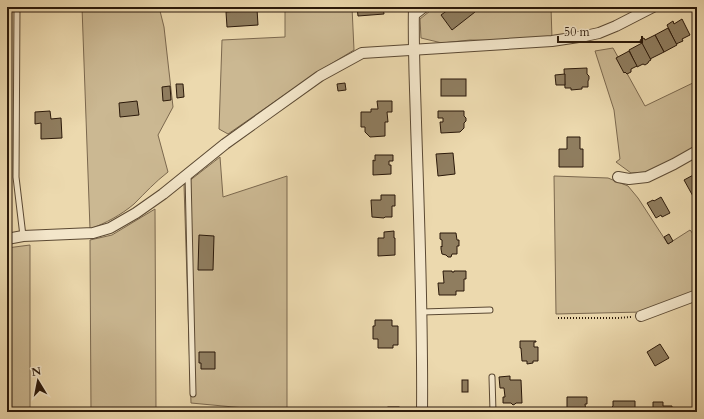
<svg xmlns="http://www.w3.org/2000/svg" width="704" height="419" font-family="Cardo,serif">
<style>
.green{fill:#cbb892;stroke:#7b684e}
.building{fill:#8f7d5f;stroke:#2b190a}
.lines{fill:none;stroke-linecap:round;stroke-linejoin:round}
.lane-casing{stroke:#5b4933;stroke-width:7}
.street-casing{stroke:#5b4933;stroke-width:12}
.path{stroke:#2b190a;stroke-width:2;stroke-dasharray:1 2;stroke-linecap:butt}
.lane{stroke:#f3e6ca;stroke-width:5}
.street{stroke:#f3e6ca;stroke-width:10}
</style>
<rect width="100%" height="100%" fill="#ecd9ae"/>
<filter id="stains"><feTurbulence type="fractalNoise" baseFrequency=".005" numOctaves="4"/><feColorMatrix values="0 0 0 0 .2 0 0 0 0 .09 0 0 0 0 .02 0 0 0 .5 -.17"/></filter>
<radialGradient id="worn" r=".72"><stop offset=".6" stop-color="#630" stop-opacity="0"/><stop offset="1" stop-color="#630" stop-opacity=".3"/></radialGradient>
<g class="green">
<path d="M82,7H159L164,27L173,107L158,135L168,172C155,182 145,193 134,204C121,215 106,223 90,229Z"/>
<polygon points="285,7 352,7 354,50 316,73 228,134 219,129 222,40 285,37"/>
<polygon points="435,7 551,7 552,39 518,41 470,40 442,43 421,38 420,19"/>
<polygon points="613,48 645,106 697,81 697,146 670,162 647,172 631,173 616,162 620,159 614,110 595,51"/>
<polygon points="220,157 223,197 287,176 287,412 191,403 184,185"/>
<polygon points="554,176 608,178 628,186 638,198 668,244 690,230 697,239 697,291 643,312 556,314"/>
<polygon points="155,209 156,412 91,412 90,240 112,235"/>
<polygon points="30,245 30,412 7,412 7,248"/>
</g>
<g class="building">
<polygon points="357,7 383,7 384,14 358,16"/>
<polygon points="452,7 471,7 475,12 452,30 441,15"/>
<polygon points="257,9 258,25 227,27 226,12"/>
<polygon points="682,19 690,35 682,39 683,41 676,44 667,25 673,21 674,24"/>
<polygon points="668,28 677,45 664,52 655,35"/>
<polygon points="655,35 664,52 650,59 640,40 644,38 645,40"/>
<polygon points="642,43 651,60 649,61 648,63 645,65 643,64 637,67 629,50"/>
<polygon points="629,51 637,66 631,69 631,72 627,74 625,72 624,73 616,58"/>
<polygon points="587,68 587,74 589,76 589,79 588,81 588,87 582,87 582,89 571,90 571,88 565,88 564,69"/>
<polygon points="565,74 565,85 556,85 555,75"/>
<rect x="441" y="79" width="25" height="17"/>
<polygon points="345,83 346,90 338,91 337,84"/>
<polygon points="176,84 183,84 184,97 177,98"/>
<polygon points="170,86 171,100 163,101 162,87"/>
<polygon points="137,101 139,115 120,117 119,103"/>
<polygon points="377,101 392,101 392,112 387,112 388,122 385,122 385,136 370,137 365,132 365,127 361,127 361,112 371,112 371,109 378,109"/>
<polygon points="50,111 51,119 61,118 62,138 41,139 41,123 35,124 35,112"/>
<polygon points="438,111 464,111 464,116 466,118 466,121 464,123 464,128 460,132 441,133 440,122 443,122 443,118 438,118"/>
<polygon points="567,137 580,137 580,149 583,149 583,167 559,167 559,149 567,149"/>
<polygon points="453,153 455,174 438,176 436,154"/>
<polygon points="375,155 393,155 393,161 389,161 389,165 391,165 391,174 373,175 373,160 375,161"/>
<polygon points="697,173 697,197 694,198 684,180"/>
<polygon points="381,195 395,195 395,206 392,206 392,217 385,217 384,218 372,217 371,200 381,200"/>
<polygon points="661,197 670,213 662,217 661,215 656,218 647,203 653,200 654,201"/>
<polygon points="394,231 394,238 395,238 395,255 378,256 378,238 384,238 384,232"/>
<polygon points="440,233 456,233 457,240 459,240 459,246 457,246 457,254 452,254 451,257 448,257 446,255 442,254 441,249 441,246 442,247 442,240 440,239"/>
<polygon points="669,234 673,241 668,244 664,237"/>
<polygon points="199,235 214,236 213,270 198,270"/>
<polygon points="443,271 452,271 452,272 454,272 454,271 466,271 466,279 464,279 464,291 456,291 456,295 439,295 438,283 444,283"/>
<polygon points="375,320 392,320 392,326 398,326 398,345 393,345 393,348 378,348 378,339 373,339 373,326 375,326"/>
<polygon points="520,341 536,341 536,342 534,342 534,347 538,347 538,361 533,361 533,363 527,364 527,361 522,361 521,348 520,348"/>
<polygon points="660,344 669,358 655,366 647,352"/>
<polygon points="199,352 215,352 215,369 201,369 201,363 199,363"/>
<polygon points="510,376 510,380 521,380 522,403 516,403 515,404 513,405 511,403 503,403 503,397 505,397 504,388 500,388 499,377"/>
<rect x="462" y="380" width="6" height="12"/>
<polygon points="567,397 587,397 587,404 585,404 586,412 569,412 569,411 567,410"/>
<polygon points="613,401 635,401 635,412 612,412 611,411 611,408 613,406"/>
<polygon points="653,402 663,402 663,406 672,406 672,412 651,412 653,410"/>
<rect x="388" y="407" width="11" height="5"/>
</g>
<g class="lines">
<g class="lane-casing">
<g id="lane">
<polyline points="17,7 16,177 23,236"/>
<polyline points="415,17 428,7"/>
<polyline points="188,175 193,394"/>
<polyline points="422,312 490,310"/>
<polyline points="492,377 493,412"/>
</g>
</g>
<g class="street-casing">
<g id="street">
<path d="M414,7C413,45 415,83 416,122C419,219 423,315 422,412"/>
<polyline points="618,177 629,179 647,177 674,164 697,151"/>
<polyline points="7,239 23,236 93,233 110,228 136,213 163,194 225,144 320,76 362,53 552,41 585,36 599,33 616,26 653,7"/>
<polyline points="641,316 697,295"/>
</g>
</g>
<polyline class="path" points="558,318 619,318 631,317"/>
<use href="#lane" class="lane"/>
<use href="#street" class="street"/>
</g>
<rect width="704" height="419" fill="none" stroke="#ecd9ae" stroke-width="24"/>
<rect x="8" y="8" width="688" height="403" fill="none" stroke="#2b190a" stroke-width="2"/>
<rect x="12" y="12" width="680" height="395" fill="none" stroke="#2b190a"/>
<g transform="translate(38 381) rotate(350)" stroke="#f3e6ca" stroke-width="3" paint-order="stroke">
<path d="M0-3L7 15L0 10L-7 15Z" fill="#2b190a"/>
<text y="-6" font-size="11" font-weight="bold" text-anchor="middle" fill="#2b190a">N</text>
</g>
<path d="M558 36v6h84v-6" fill="none" stroke="#2b190a" stroke-width="2"/>
<text x="564" y="36" font-size="12" fill="#2b190a" stroke="#f3e6ca" stroke-width="3" paint-order="stroke">50 m</text>
<rect width="100%" height="100%" filter="url(#stains)"/>
<rect width="100%" height="100%" fill="url(#worn)"/>
</svg>
